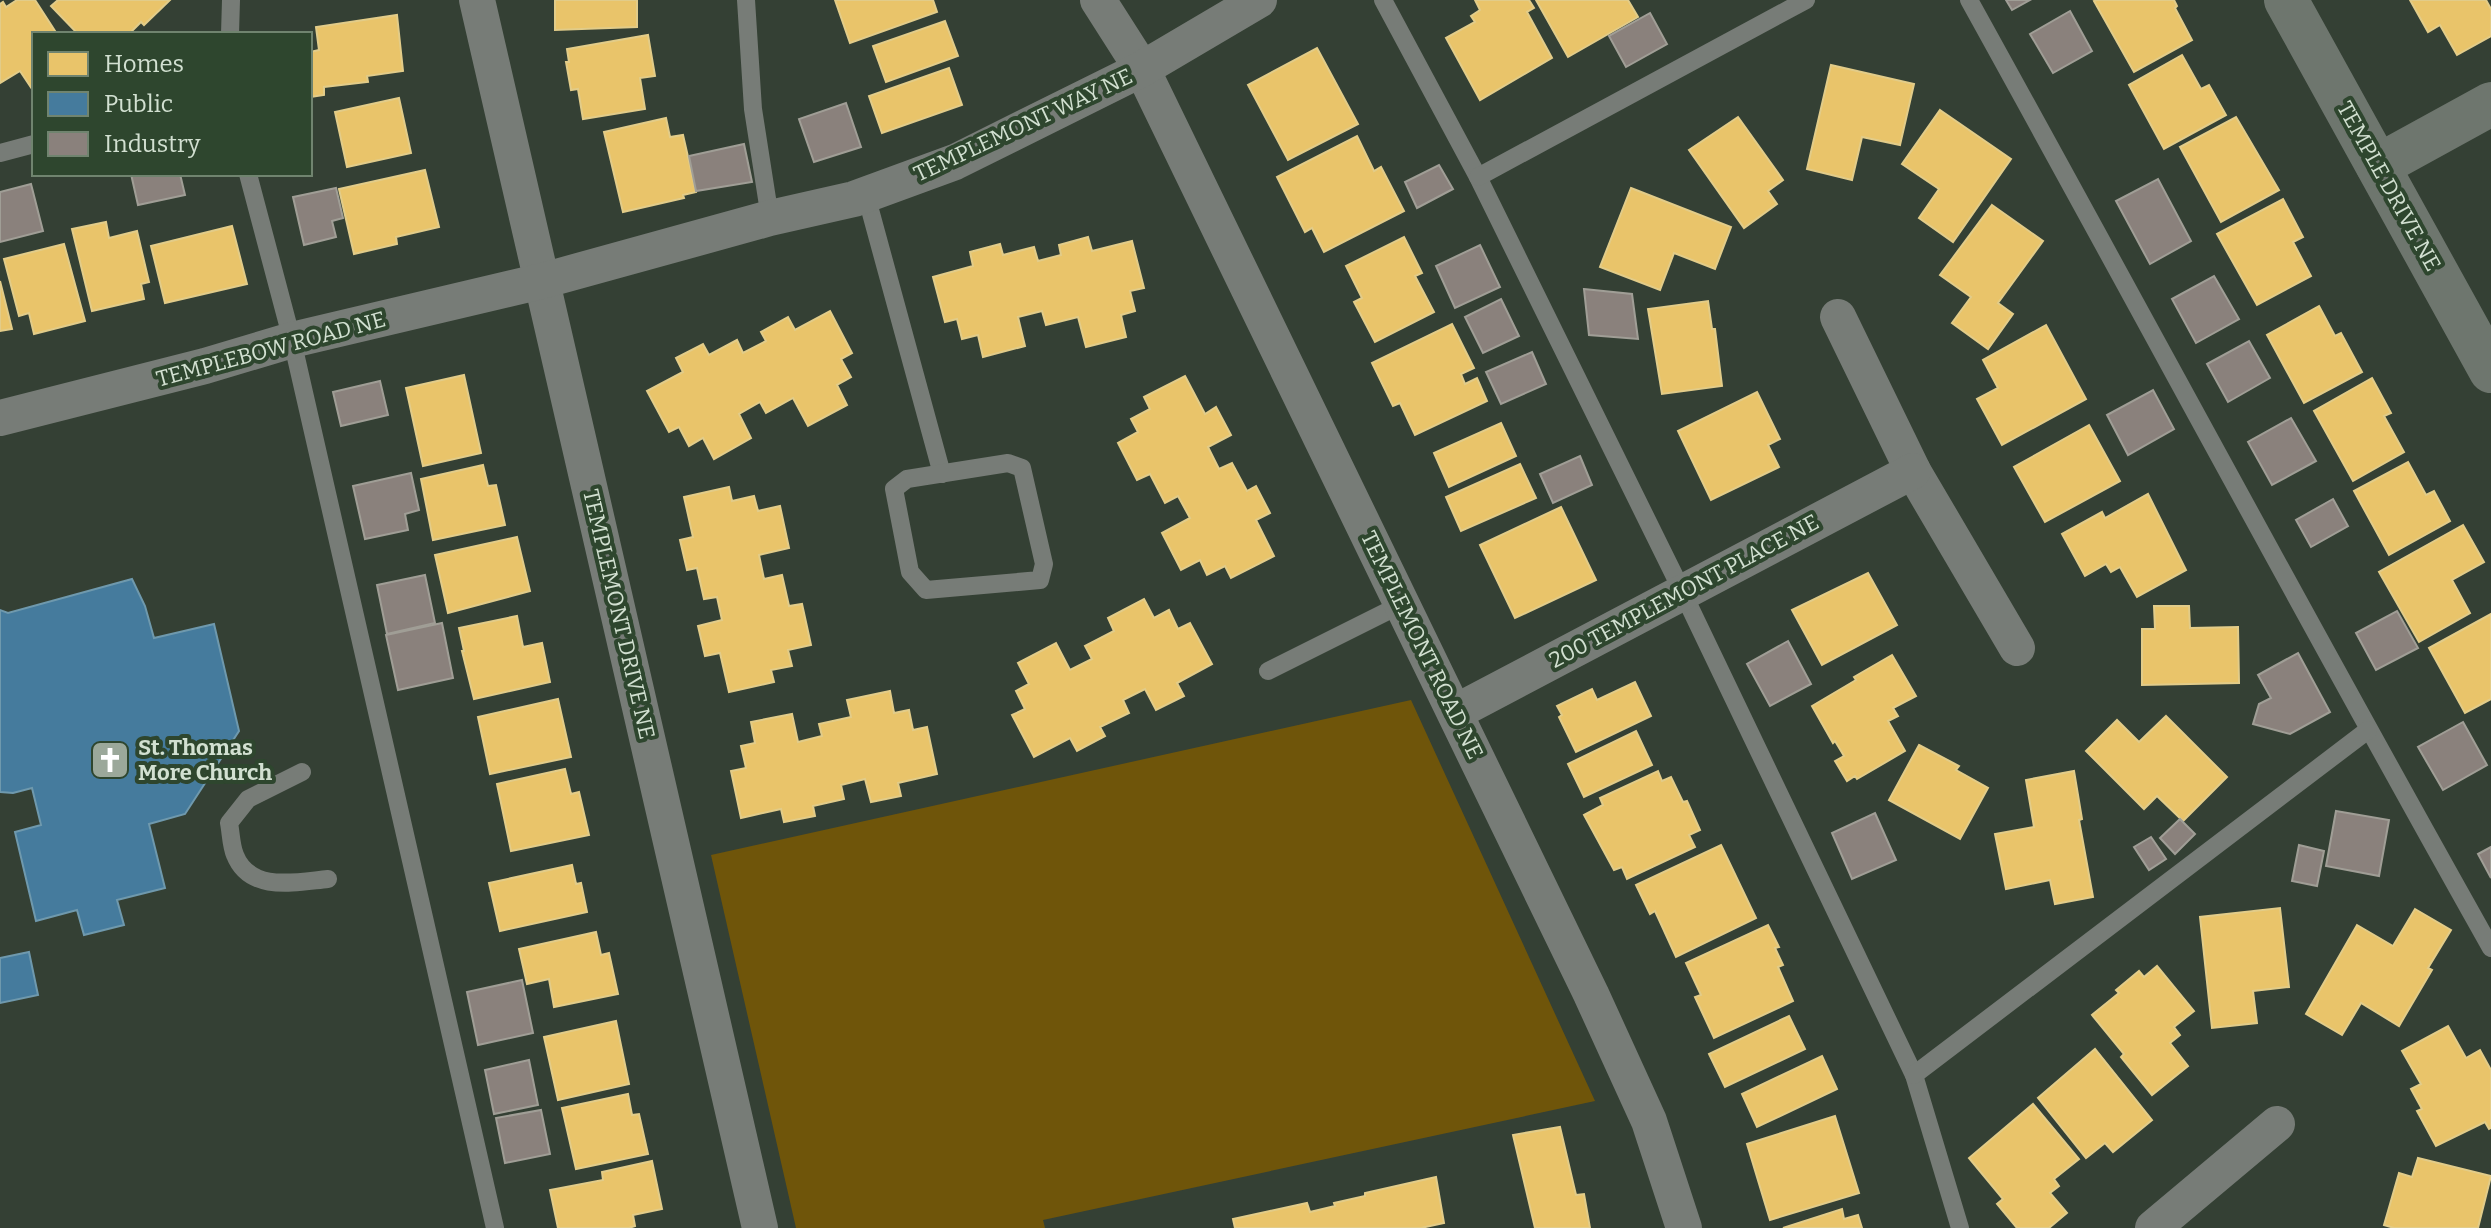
<svg xmlns="http://www.w3.org/2000/svg" width="2491" height="1228" font-family="Bitter,serif">
<style>
.green{fill:#6f550a}
.homes{fill:#e9c46a;stroke:#e2cc89;stroke-width:2}
.public{fill:#457b9d;stroke:#6f99ad;stroke-width:2}
.industry{fill:#8a817c;stroke:#a09e96;stroke-width:2}
.lines{fill:none;stroke-linecap:round;stroke-linejoin:round}
.lane{stroke:#777c77;stroke-width:18}
.street{stroke:#777c77;stroke-width:36}
.secondary{stroke:#6e766e;stroke-width:44}
.labels{text-anchor:middle;dominant-baseline:central;stroke-width:8;stroke-linejoin:round;paint-order:stroke}
.street-label{font-size:22px;fill:#d2e0d1;stroke:#2e462e}
.poi-label{font-size:22px;font-weight:bold;fill:#d2e0d1;stroke:#2e462e;text-anchor:start}
</style>
<rect width="100%" height="100%" fill="#344034"/>
<polygon class="green" points="1411,700 1595,1101 1043,1220 1045,1228 796,1228 711,855"/>
<g class="homes">
<polygon points="17,0 35,0 57,34 34,34 34,92 20,71 0,83 0,4 3,2 6,7"/>
<polygon points="58,0 170,0 144,25 141,22 129,34 78,34 51,6"/>
<polygon points="555,0 637,0 637,27 555,30"/>
<polygon points="835,0 933,0 937,12 850,43"/>
<polygon points="1475,0 1529,0 1534,8 1527,12 1552,58 1480,100 1446,38 1475,22 1471,16 1480,10"/>
<polygon points="1536,0 1628,0 1638,17 1568,57"/>
<polygon points="2097,0 2174,0 2177,6 2175,8 2192,40 2134,72 2094,1"/>
<polygon points="2410,0 2486,0 2491,9 2491,36 2457,55 2440,25 2428,32"/>
<polygon points="397,15 403,71 367,76 368,82 324,87 324,95 310,97 310,52 319,50 316,27"/>
<polygon points="945,21 958,56 886,82 873,46"/>
<polygon points="648,35 655,76 640,78 645,109 583,119 578,89 571,90 566,62 569,62 567,49"/>
<polygon points="1317,48 1358,124 1288,160 1248,85"/>
<polygon points="2182,55 2201,89 2209,85 2226,115 2164,149 2129,85"/>
<polygon points="1831,65 1914,84 1900,145 1862,137 1852,180 1807,169"/>
<polygon points="949,68 962,105 882,133 869,96"/>
<polygon points="399,98 411,153 347,167 335,112"/>
<polygon points="1940,110 2011,159 1953,242 1919,218 1939,189 1902,164"/>
<polygon points="1738,117 1783,180 1768,191 1777,204 1744,228 1689,150"/>
<polygon points="2236,117 2279,190 2221,222 2180,147"/>
<polygon points="666,118 670,137 683,135 696,192 683,195 684,198 623,212 604,132"/>
<polygon points="1357,136 1374,171 1381,167 1404,211 1324,252 1312,228 1305,232 1277,177"/>
<polygon points="425,170 439,227 396,237 397,244 354,254 339,189"/>
<polygon points="1631,188 1731,227 1715,269 1674,253 1660,290 1600,267"/>
<polygon points="2283,199 2303,237 2293,242 2311,276 2257,305 2217,234"/>
<polygon points="1992,205 2043,241 1998,303 2013,314 1988,349 1952,323 1971,297 1940,275"/>
<polygon points="106,222 109,238 137,231 149,282 141,284 144,299 92,311 72,229"/>
<polygon points="232,226 247,284 165,303 151,246"/>
<polygon points="1088,237 1092,251 1132,241 1144,288 1130,291 1135,311 1121,315 1126,337 1086,347 1078,317 1046,325 1042,311 1018,317 1025,346 983,357 978,335 962,339 957,319 945,322 933,277 973,266 970,252 1000,244 1003,255 1034,247 1038,261 1061,255 1059,245"/>
<polygon points="1404,237 1422,273 1415,276 1434,312 1375,342 1354,302 1362,298 1346,266"/>
<polygon points="64,244 85,321 34,334 29,313 19,316 4,259"/>
<polygon points="0,281 12,329 0,331"/>
<polygon points="1708,301 1712,329 1715,329 1722,386 1662,394 1648,309"/>
<polygon points="2319,306 2335,336 2341,333 2362,372 2304,403 2267,335"/>
<polygon points="830,311 852,353 841,359 851,377 837,385 847,405 808,426 793,398 766,413 760,402 739,414 751,438 714,459 703,438 689,446 679,427 669,432 647,391 683,372 676,358 703,344 709,355 737,340 743,353 766,341 761,332 788,317 795,330"/>
<polygon points="1452,324 1474,368 1461,374 1465,384 1477,378 1487,401 1415,435 1400,403 1393,406 1372,363"/>
<polygon points="2046,325 2086,399 2002,445 1977,399 1998,388 1983,360"/>
<polygon points="464,375 481,453 423,466 406,388"/>
<polygon points="1185,376 1205,414 1216,407 1231,435 1208,447 1219,469 1232,463 1247,491 1256,486 1270,513 1256,520 1274,556 1231,578 1225,566 1207,575 1200,560 1181,570 1162,533 1190,518 1178,496 1165,503 1150,474 1137,480 1118,443 1138,432 1131,419 1150,409 1144,397"/>
<polygon points="2372,378 2391,413 2384,416 2404,452 2353,481 2314,411"/>
<polygon points="1757,392 1780,439 1768,445 1779,467 1711,500 1678,431"/>
<polygon points="1501,423 1516,456 1449,487 1434,453"/>
<polygon points="2089,425 2120,481 2045,522 2014,467"/>
<polygon points="2408,462 2426,495 2434,491 2450,521 2389,555 2354,491"/>
<polygon points="1520,464 1536,498 1461,531 1446,497"/>
<polygon points="483,465 488,486 496,485 505,525 433,540 421,479"/>
<polygon points="729,487 732,501 754,496 758,511 780,506 789,548 759,555 764,579 782,575 789,606 802,604 811,645 788,650 792,666 771,670 774,682 729,692 720,653 705,656 698,626 722,620 717,597 704,599 697,568 687,570 680,540 693,537 684,497"/>
<polygon points="2148,494 2186,570 2137,597 2120,567 2111,572 2106,564 2085,576 2062,534 2102,512 2105,518"/>
<polygon points="1561,507 1596,580 1515,618 1480,545"/>
<polygon points="2463,525 2484,562 2452,580 2470,613 2419,642 2379,572"/>
<polygon points="517,537 530,591 448,613 435,555"/>
<polygon points="1868,573 1897,625 1822,665 1792,610"/>
<polygon points="1144,599 1154,618 1169,610 1178,629 1190,623 1212,664 1177,683 1184,696 1156,710 1145,689 1123,700 1129,713 1100,727 1105,736 1077,751 1070,738 1034,757 1012,715 1025,709 1016,691 1029,684 1018,663 1056,643 1070,670 1092,659 1085,646 1114,631 1108,618"/>
<polygon points="2154,606 2189,606 2190,628 2238,627 2239,683 2142,685 2142,629 2155,629"/>
<polygon points="2491,614 2491,699 2465,713 2429,648"/>
<polygon points="517,616 523,647 542,643 550,682 474,699 462,651 464,651 459,628"/>
<polygon points="1892,655 1916,696 1893,708 1898,716 1888,721 1905,751 1857,779 1855,776 1847,781 1835,761 1844,756 1835,741 1833,743 1812,706 1856,680 1854,677"/>
<polygon points="1635,682 1651,716 1576,752 1559,717 1562,715 1557,706 1592,689 1597,700"/>
<polygon points="890,691 894,713 909,710 913,730 927,727 937,774 898,783 901,796 871,802 865,779 841,785 844,799 813,806 815,816 784,822 781,809 741,818 731,771 746,768 741,746 755,743 751,722 792,714 798,742 822,736 819,724 851,717 847,700"/>
<polygon points="558,699 571,757 490,774 478,717"/>
<polygon points="2166,716 2227,777 2183,821 2157,796 2144,809 2086,751 2117,720 2139,742"/>
<polygon points="1636,731 1652,765 1584,797 1568,764"/>
<polygon points="1919,745 1959,766 1956,770 1988,788 1960,839 1889,800"/>
<polygon points="565,769 571,794 579,792 589,835 511,851 497,784"/>
<polygon points="1658,771 1662,781 1671,777 1683,802 1687,801 1700,830 1689,835 1695,847 1627,879 1622,867 1614,870 1584,815 1603,805 1600,798"/>
<polygon points="2074,771 2082,819 2079,820 2093,897 2055,904 2050,880 2006,889 1995,834 2034,827 2026,780"/>
<polygon points="1721,845 1756,918 1676,957 1655,911 1650,914 1636,885"/>
<polygon points="572,865 576,884 581,883 587,912 500,931 489,883"/>
<polygon points="2280,908 2289,987 2253,991 2257,1023 2212,1028 2200,917"/>
<polygon points="2415,909 2451,930 2428,968 2432,970 2399,1026 2361,1003 2342,1035 2306,1014 2357,925 2393,946"/>
<polygon points="1768,925 1779,947 1775,948 1783,965 1778,967 1793,1001 1714,1038 1695,997 1701,995 1686,963"/>
<polygon points="596,932 601,955 609,953 618,994 554,1007 549,979 527,984 519,949"/>
<polygon points="2157,966 2194,1011 2174,1027 2180,1035 2170,1043 2188,1066 2152,1095 2121,1057 2124,1054 2092,1015 2119,993 2116,990 2139,971 2144,977"/>
<polygon points="1789,1016 1805,1049 1725,1087 1709,1054"/>
<polygon points="616,1021 629,1084 558,1100 544,1037"/>
<polygon points="2448,1026 2466,1058 2480,1050 2491,1070 2491,1128 2489,1129 2485,1122 2436,1146 2417,1111 2422,1109 2411,1089 2421,1084 2402,1051"/>
<polygon points="2095,1049 2152,1120 2113,1152 2105,1143 2086,1158 2038,1098"/>
<polygon points="1822,1056 1837,1089 1757,1127 1742,1094"/>
<polygon points="628,1094 632,1115 639,1114 648,1154 576,1169 562,1108"/>
<polygon points="2033,1104 2079,1159 2054,1179 2059,1186 2050,1193 2067,1213 2049,1228 2017,1228 1997,1204 2003,1199 1969,1158"/>
<polygon points="1835,1116 1859,1193 1770,1220 1747,1144"/>
<polygon points="1560,1127 1576,1195 1584,1194 1590,1228 1535,1228 1513,1135"/>
<polygon points="2418,1158 2491,1176 2478,1228 2394,1228 2384,1225 2399,1173 2412,1177"/>
<polygon points="652,1161 662,1209 633,1215 635,1226 629,1228 558,1228 550,1190 603,1180 602,1172"/>
<polygon points="1436,1177 1444,1223 1421,1228 1235,1228 1233,1219 1307,1203 1310,1212 1335,1206 1334,1203 1365,1196 1365,1193"/>
<polygon points="1842,1209 1844,1219 1858,1215 1862,1228 1783,1228"/>
</g>
<g class="public">
<polygon points="132,579 145,606 154,638 214,624 239,731 185,814 149,824 165,888 117,900 124,925 84,935 77,910 36,921 15,832 41,825 32,788 13,793 0,792 0,610 8,613"/>
<polygon points="29,952 38,995 0,1003 0,958"/>
</g>
<g class="industry">
<polygon points="2006,0 2030,0 2012,10"/>
<polygon points="2070,11 2092,51 2053,73 2030,34"/>
<polygon points="1650,13 1667,44 1626,67 1609,36"/>
<polygon points="846,103 861,147 814,162 799,119"/>
<polygon points="744,144 752,182 696,191 689,156"/>
<polygon points="1439,165 1453,189 1417,208 1405,182"/>
<polygon points="131,174 180,174 185,195 138,205"/>
<polygon points="2158,179 2191,241 2150,264 2116,201"/>
<polygon points="31,184 43,231 0,242 0,192"/>
<polygon points="336,188 343,218 332,221 336,237 304,245 293,197"/>
<polygon points="1480,245 1500,287 1455,308 1436,266"/>
<polygon points="2214,276 2239,319 2196,343 2172,299"/>
<polygon points="1584,289 1632,294 1638,339 1589,335"/>
<polygon points="1501,299 1519,336 1483,353 1465,317"/>
<polygon points="2249,341 2270,378 2228,402 2207,364"/>
<polygon points="1532,352 1546,384 1501,404 1486,372"/>
<polygon points="380,381 388,415 341,426 333,392"/>
<polygon points="2153,390 2174,429 2128,455 2107,415"/>
<polygon points="2291,418 2316,461 2272,485 2248,442"/>
<polygon points="1580,456 1592,485 1553,503 1540,474"/>
<polygon points="411,473 419,510 405,514 408,530 365,539 353,486"/>
<polygon points="2333,499 2348,526 2311,547 2296,520"/>
<polygon points="425,575 435,623 387,634 377,585"/>
<polygon points="2397,611 2418,648 2376,670 2356,633"/>
<polygon points="442,623 453,678 398,690 386,635"/>
<polygon points="1788,641 1811,684 1770,706 1747,664"/>
<polygon points="2298,653 2330,712 2290,734 2253,724 2259,704 2271,698 2258,675"/>
<polygon points="2463,722 2487,765 2443,790 2418,747"/>
<polygon points="2336,811 2389,820 2379,876 2326,866"/>
<polygon points="1875,813 1896,860 1852,879 1832,833"/>
<polygon points="2180,819 2195,834 2175,854 2160,838"/>
<polygon points="2151,837 2166,859 2149,870 2134,847"/>
<polygon points="2299,845 2324,851 2317,886 2292,881"/>
<polygon points="2491,847 2491,878 2478,854"/>
<polygon points="522,980 533,1033 478,1045 467,992"/>
<polygon points="529,1060 538,1105 494,1114 485,1070"/>
<polygon points="541,1110 550,1154 505,1163 496,1118"/>
</g>
<g class="lines">
<g class="lane">
<polyline points="746,0 753,109 770,218"/>
<polyline points="1383,0 1478,177 1682,591 1914,1075 1960,1228"/>
<path d="M1969,0C2144,316 2314,634 2491,948"/>
<polyline points="230,34 231,0"/>
<polyline points="0,153 34,144"/>
<polyline points="248,174 292,340 495,1228"/>
<polyline points="1478,177 1806,0"/>
<polyline points="866,195 942,474"/>
<polygon points="1008,463 1022,468 1044,564 1040,580 926,590 910,572 894,489 907,479"/>
<polyline points="1268,671 1402,604"/>
<path d="M302,772L248,799L229,823C231,833 231,846 235,855C250,893 296,882 328,879"/>
<polyline points="1914,1075 2368,730"/>
</g>
<g class="street">
<polyline points="477,0 760,1228"/>
<polyline points="1098,0 1142,69 1591,994 1649,1121 1684,1228"/>
<polyline points="1838,317 1913,471 2017,648"/>
<polyline points="0,418 205,366 292,340 542,281 770,218 854,199 955,162 1142,69 1259,0"/>
<polyline points="1456,712 1913,471"/>
<polyline points="2153,1228 2277,1124"/>
</g>
<g class="secondary">
<polyline points="2286,0 2491,371"/>
<polyline points="2378,166 2491,104"/>
</g>
</g>
<defs>
<g id="church-square" transform="scale(2)"><rect x="-9" y="-9" width="18" height="18" rx="4" fill="#9ba89a" stroke="#2e462e"/><path d="M-1.2-6h2.4v3.5h3.3v2.4h-3.3V6h-2.4V-.1h-3.3v-2.4h3.3Z" fill="#fff"/></g>
</defs>
<g fill-rule="evenodd">
<use href="#church-square" x="110" y="760"/>
</g>
<g class="labels">
<g class="street-label">
<text transform="translate(1023 125) rotate(-25)">TEMPLEMONT WAY NE</text>
<text transform="translate(2389 186) rotate(61)">TEMPLE DRIVE NE</text>
<text transform="translate(271 349) rotate(-15)">TEMPLEBOW ROAD NE</text>
<text transform="translate(1684 591) rotate(-28)">200 TEMPLEMONT PLACE NE</text>
<text transform="translate(619 614) rotate(77)">TEMPLEMONT DRIVE NE</text>
<text transform="translate(1422 645) rotate(64)">TEMPLEMONT ROAD NE</text>
</g>
<g class="poi-label">
<text x="138" y="747">St. Thomas<tspan x="138" dy="25">More Church</tspan></text>
</g>
</g>
<rect x="32" y="32" width="280" height="144" fill="#2e462e" stroke="#70846f" stroke-width="2"/>
<rect x="48" y="52" width="40" height="24" fill="#e9c46a" stroke="#70846f" stroke-width="2"/>
<text x="104" y="72" font-size="24" fill="#d2e0d1">Homes</text>
<rect x="48" y="92" width="40" height="24" fill="#457b9d" stroke="#70846f" stroke-width="2"/>
<text x="104" y="112" font-size="24" fill="#d2e0d1">Public</text>
<rect x="48" y="132" width="40" height="24" fill="#8a817c" stroke="#70846f" stroke-width="2"/>
<text x="104" y="152" font-size="24" fill="#d2e0d1">Industry</text>
</svg>
